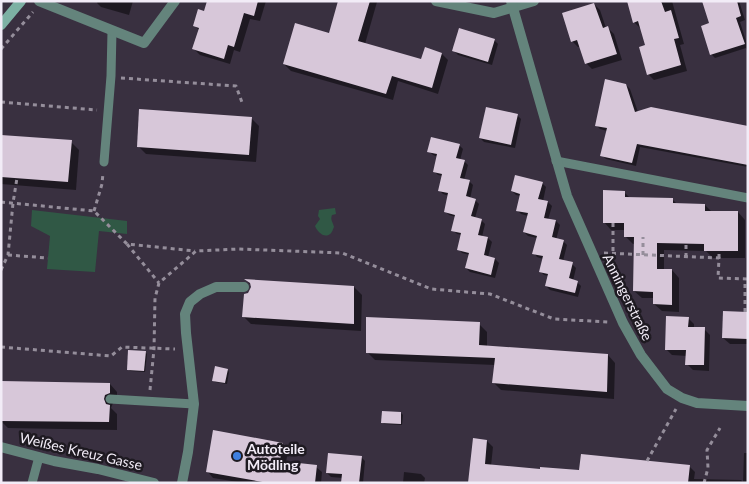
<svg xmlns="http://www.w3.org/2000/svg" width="749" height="484" font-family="Lato,sans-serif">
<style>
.green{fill:#305845}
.shadow{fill:#0007}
.building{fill:#d7c7d9}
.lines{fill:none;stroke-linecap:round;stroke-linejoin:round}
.path{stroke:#958e9b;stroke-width:3;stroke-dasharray:4 4;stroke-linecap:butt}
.lane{stroke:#64847c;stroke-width:9}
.street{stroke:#64847c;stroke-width:10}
.secondary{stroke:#7db1a4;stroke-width:10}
.shop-dot{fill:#3f7fe0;stroke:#1e1a21;stroke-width:2}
.labels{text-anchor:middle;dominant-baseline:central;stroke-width:5;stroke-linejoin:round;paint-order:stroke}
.street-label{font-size:14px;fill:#f2ecf7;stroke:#1e1a21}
.poi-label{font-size:14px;font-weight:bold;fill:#f2ecf7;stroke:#1e1a21;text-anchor:start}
</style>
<rect width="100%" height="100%" fill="#393040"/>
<g class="green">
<path d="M335,208L336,214L332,215C330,220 333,222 334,227C333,229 332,233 330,234C324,239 317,231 315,226L320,219L318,216L319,210Z"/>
<polygon points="32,210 127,221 127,234 99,231 95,272 47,269 50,236 31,226"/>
</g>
<g class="shadow">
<polygon points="98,1 133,1 129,15 101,7 97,3"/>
<polygon points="217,1 266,1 260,21 250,19 240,52 234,50 230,64 200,55 194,49 199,30 195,26 205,12"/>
<polygon points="339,1 377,2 365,44 422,61 442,54 448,60 438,94 398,81 393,100 291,71 284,64 330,34"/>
<polygon points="628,1 672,1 684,44 680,45 687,71 654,80 648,74 646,46 641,28 640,28 634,22"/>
<polygon points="703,1 739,1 745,20 740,22 748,47 748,52 746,48 715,58 711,54 710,24"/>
<polygon points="594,4 600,10 606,28 608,28 614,34 622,60 592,69 586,63 580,47 578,47 572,41"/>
<polygon points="494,40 498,44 492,65 458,55 454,51"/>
<polygon points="626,85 630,89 638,112 748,127 748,167 640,147 636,166 606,159 602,155 607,131 600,129 596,125"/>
<polygon points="517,115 521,119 515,148 484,142 480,138"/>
<polygon points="251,118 259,126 256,162 146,154 138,146"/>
<polygon points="1,136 71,142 79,150 76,190 1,184"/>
<polygon points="459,145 463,149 460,160 464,161 468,165 464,180 469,181 473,185 470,199 475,200 479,204 475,218 481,220 485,224 482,237 488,238 492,242 488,257 495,259 499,263 495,278 470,272 466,268 470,255 462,253 459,249 462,235 457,234 453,230 456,217 449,215 445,211 449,196 443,194 439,190 443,176 438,175 434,171 438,157 433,155 429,151"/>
<polygon points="542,183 546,187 543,201 548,202 552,206 548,220 556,221 560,225 556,240 563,241 567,245 563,261 572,264 576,268 573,281 577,282 581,286 578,297 550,290 546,286 549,276 544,275 540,271 543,259 537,257 534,253 537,238 528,236 524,232 528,216 521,214 517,210 521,196 516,195 512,191"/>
<polygon points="624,192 630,198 672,199 678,205 705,205 712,212 738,212 745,220 745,258 713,258 706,251 664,250 664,270 672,270 679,278 679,312 662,311 654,304 655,298 642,298 634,291 635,244 633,244 625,236 625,230 611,230 604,222"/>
<polygon points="247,281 354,287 362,295 361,331 251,324 244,317 249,294 252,288 251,285"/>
<polygon points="748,313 748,344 730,344 723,338"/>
<polygon points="688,318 694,324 694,328 704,329 710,335 709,371 693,370 687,364 687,356 672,355 666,349"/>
<polygon points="479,324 487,332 487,347 608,355 615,363 614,399 501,390 493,382 495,365 375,360 367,352"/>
<polygon points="145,352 147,354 145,372 130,371 128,369"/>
<polygon points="228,370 229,372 227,384 215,382 213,380"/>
<polygon points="110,384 117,392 117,401 113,403 111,408 117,414 117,430 8,428 1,421"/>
<polygon points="401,413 403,415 402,425 384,424 383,423"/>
<polygon points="487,441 493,447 491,466 541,470 580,472 689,466 695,472 694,479 741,480 743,482 744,453 748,453 748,483 469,483"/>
<polygon points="283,444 288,450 286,463 316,467 322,472 321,483 244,483 213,478 208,472"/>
<polygon points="361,457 365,461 363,483 342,483 343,478 331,477 327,473"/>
<polygon points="404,472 421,474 425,478 424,483 403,483"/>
</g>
<g class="building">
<polygon points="207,1 258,1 254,16 244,13 234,47 228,45 224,59 192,49 199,28 193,26 198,9 204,11"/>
<polygon points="338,1 370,1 358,41 421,59 425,47 442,53 432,88 392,76 386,94 283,64 295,23 329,33"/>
<polygon points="627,1 661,1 665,12 671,10 679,38 674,39 681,65 647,75 639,47 645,45 638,21 633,23"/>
<polygon points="702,1 737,1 741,16 736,18 745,44 710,55 701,26 709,23"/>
<polygon points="594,3 603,28 608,26 617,54 585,64 577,40 571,42 562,13"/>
<polygon points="459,28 495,39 488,62 452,51"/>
<polygon points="605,79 626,84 635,112 651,107 748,126 748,165 637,144 632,163 600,156 607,128 595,126"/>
<polygon points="486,107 518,114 511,145 479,138"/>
<polygon points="139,109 252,117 249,155 137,147"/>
<polygon points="1,135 72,140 68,182 1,177"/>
<polygon points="431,137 460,144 456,158 465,160 460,178 470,180 466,196 476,199 471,216 482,219 478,235 488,237 484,255 495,258 491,275 465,268 469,253 457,250 461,233 451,231 455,215 444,212 448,193 438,191 442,174 433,172 437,154 427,152"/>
<polygon points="515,175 543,182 538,199 548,201 544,218 556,220 552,237 564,240 559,259 573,262 569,278 578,281 575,293 545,286 548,274 539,272 543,256 532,254 537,236 523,232 528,213 516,211 520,194 511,191"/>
<polygon points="603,190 625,191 625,197 673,198 673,203 705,204 705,211 738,211 738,251 704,251 704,244 657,243 657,269 672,269 672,305 653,304 653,292 633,291 634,237 624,237 624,223 603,223"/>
<polygon points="244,279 354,286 354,324 242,317 244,294 248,293 251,287 250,283"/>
<polygon points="723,311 748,312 748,339 722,338"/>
<polygon points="666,316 689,317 688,327 705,327 704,365 685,365 686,350 665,350"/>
<polygon points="366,317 480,322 479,345 608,354 607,392 492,383 495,358 366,353"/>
<polygon points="128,350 146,351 144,371 127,370"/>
<polygon points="215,366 228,369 225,383 212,381"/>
<polygon points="1,381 110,383 110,393 105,395 104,399 106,404 110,405 109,422 1,421"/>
<polygon points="382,411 401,412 401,424 381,423"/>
<polygon points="213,430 283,443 280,461 317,465 315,483 268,483 206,472"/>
<polygon points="473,438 487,440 485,464 540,469 540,467 579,470 581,454 690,465 688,483 468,483"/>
<polygon points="328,453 362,456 359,483 341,483 342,474 326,473"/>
</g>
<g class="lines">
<g class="path">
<polyline points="1,49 33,12"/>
<polyline points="121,78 236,86 243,105"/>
<polyline points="1,102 97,110"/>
<polyline points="1,202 94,211 127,244 195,251"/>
<polyline points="94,211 102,184 103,173"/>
<polyline points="613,223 613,253"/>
<polyline points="127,244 159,283"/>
<polyline points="604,253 719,258 718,278 748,279"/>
<polyline points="8,255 48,258"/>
<polyline points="643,255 643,237"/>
<polyline points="686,257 686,244"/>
<polyline points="719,258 719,251"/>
<polyline points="1,270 8,255 13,203 17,178"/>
<polyline points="745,312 745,279"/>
<polyline points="1,347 111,356 122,347 175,349"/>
<polyline points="150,390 154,349 155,298 159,283 196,251 239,249 342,253 431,289 490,294 554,319 609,322"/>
<polyline points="647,461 676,409"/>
<polyline points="704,483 708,468 707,450 720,428"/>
</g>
<g class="lane">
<polyline points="556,161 748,198"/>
<polyline points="104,162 111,76 112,31"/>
<polyline points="110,399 194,404"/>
<polyline points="32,483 39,457"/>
</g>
<g class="street">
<polyline points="39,1 144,43 175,1"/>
<polyline points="436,1 494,13 534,1"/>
<polyline points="511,1 567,196 623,323 641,355 667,389 682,398 697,403 748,406"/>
<polyline points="1,447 54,461 98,469 154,483"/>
<polyline points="182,483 188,452 194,404 186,333 185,314 190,302 200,294 216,287 244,287"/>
</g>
<polyline class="secondary" points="1,25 21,1"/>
</g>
<circle class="shop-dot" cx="237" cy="456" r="5"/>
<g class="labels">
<g class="street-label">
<text transform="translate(628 297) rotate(64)">Anningerstraße</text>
<text transform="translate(81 451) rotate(13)">Weißes Kreuz Gasse</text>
</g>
<g class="poi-label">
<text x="247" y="448">Autoteile<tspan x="247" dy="16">Mödling</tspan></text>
</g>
</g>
<rect width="749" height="484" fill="none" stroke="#f2ecf7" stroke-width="5"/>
</svg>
